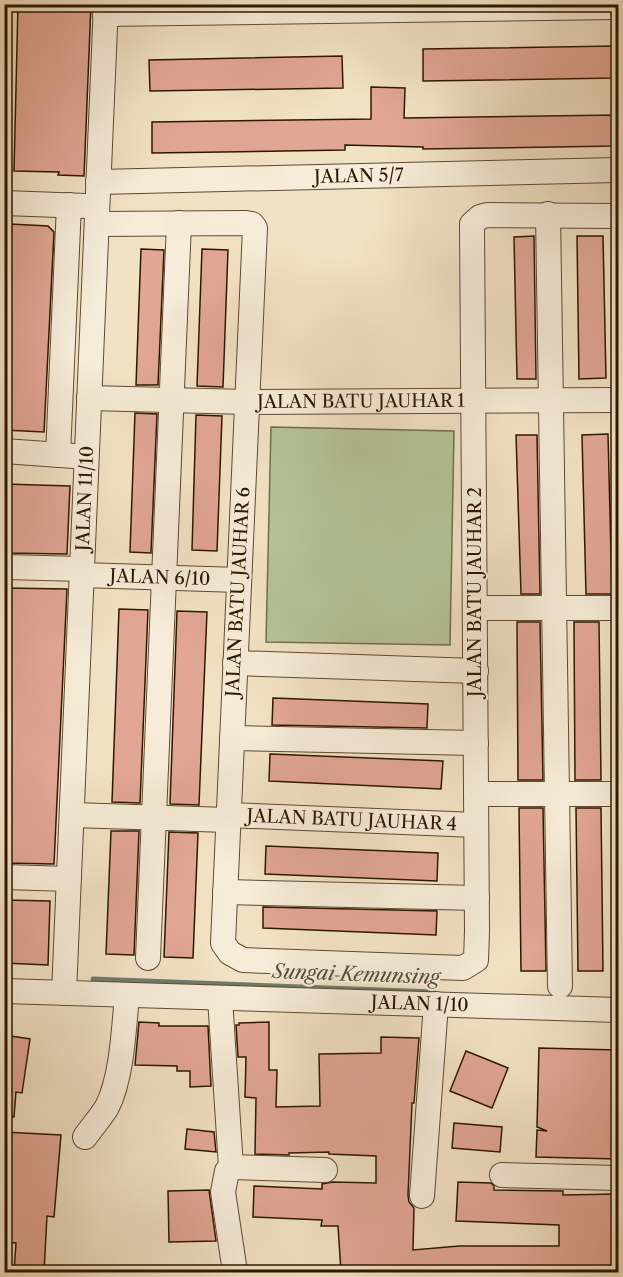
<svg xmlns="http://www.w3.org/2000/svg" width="623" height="1277" font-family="'Libre Caslon Text',serif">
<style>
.green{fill:#b5c499;stroke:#726e4c;stroke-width:1.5}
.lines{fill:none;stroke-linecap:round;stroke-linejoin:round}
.stream{stroke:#6f7b6c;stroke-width:5}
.building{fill:#e2a695;stroke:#2e1700;stroke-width:1.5}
.minor-casing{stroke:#5f4a31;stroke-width:26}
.minor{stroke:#f7ecd9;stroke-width:24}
.labels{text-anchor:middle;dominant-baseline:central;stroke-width:4.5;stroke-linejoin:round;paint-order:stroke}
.street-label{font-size:18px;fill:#2e1700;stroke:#f7ecd9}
.water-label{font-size:20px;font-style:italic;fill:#54513f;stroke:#f7ecd9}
</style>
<rect width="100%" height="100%" fill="#f2e2c5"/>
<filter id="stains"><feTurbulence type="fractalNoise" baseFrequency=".00333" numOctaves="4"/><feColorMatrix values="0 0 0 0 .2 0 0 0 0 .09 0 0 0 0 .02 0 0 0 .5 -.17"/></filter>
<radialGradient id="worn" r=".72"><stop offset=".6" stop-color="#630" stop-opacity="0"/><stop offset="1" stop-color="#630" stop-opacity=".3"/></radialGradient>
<polygon class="green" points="271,427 454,431 450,645 266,642"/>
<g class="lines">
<polyline class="stream" points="93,979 434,992"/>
</g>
<g class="building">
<polygon points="18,4 91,4 84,176 58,175 59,172 14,171"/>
<polygon points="616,46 616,78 423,81 423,49"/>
<polygon points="342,56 343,88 150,91 149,60"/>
<polygon points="371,87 405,88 404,118 616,115 616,146 423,149 423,147 345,145 345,150 152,153 152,122 371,119"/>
<polygon points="10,224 48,226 54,232 44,432 4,430 4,342"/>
<polygon points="534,236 536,379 517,379 514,237"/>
<polygon points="577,236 603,236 606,378 579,379"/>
<polygon points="141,249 164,250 158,385 136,385"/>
<polygon points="202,249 228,250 223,387 197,386"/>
<polygon points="135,413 157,414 151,553 130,552"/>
<polygon points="196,415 222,416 217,551 192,550"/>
<polygon points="608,434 612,594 586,594 582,435"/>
<polygon points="516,435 537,435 540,594 521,594"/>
<polygon points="4,484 70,486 67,554 4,553"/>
<polygon points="4,588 67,589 54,864 4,863"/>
<polygon points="119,609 148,610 140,803 112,802"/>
<polygon points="177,611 207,612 199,805 170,804"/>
<polygon points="517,622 540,622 543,780 518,780"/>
<polygon points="574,622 599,622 601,780 575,780"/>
<polygon points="273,698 428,704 427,728 272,725"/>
<polygon points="270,754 443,761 441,789 269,781"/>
<polygon points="519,808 543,808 546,971 521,971"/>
<polygon points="576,808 601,808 603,971 578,971"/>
<polygon points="111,831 139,831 134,955 106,954"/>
<polygon points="169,832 198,833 193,958 164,957"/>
<polygon points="266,846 438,853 437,881 265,874"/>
<polygon points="4,900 50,901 48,965 4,963"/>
<polygon points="263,907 437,911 436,935 263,928"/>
<polygon points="139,1022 159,1023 159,1026 208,1026 211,1086 190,1087 190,1071 177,1071 177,1066 135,1065"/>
<polygon points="269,1022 269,1070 277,1070 276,1107 320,1106 319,1054 381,1053 381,1037 419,1038 414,1103 412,1103 408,1195 409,1202 414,1208 413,1250 459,1246 559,1246 559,1225 456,1221 458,1182 491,1183 494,1186 494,1190 563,1191 563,1195 618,1194 618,1267 544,1270 544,1272 341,1272 338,1226 321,1226 322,1220 253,1217 254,1186 322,1189 322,1184 333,1182 376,1183 376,1156 329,1154 329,1152 289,1153 289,1155 255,1154 256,1098 245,1097 246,1057 238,1057 236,1025 239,1025 239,1023"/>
<polygon points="4,1035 30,1039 22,1093 16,1092 14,1117 4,1117"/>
<polygon points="539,1048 618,1050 616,1119 618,1119 618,1159 536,1157 537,1130 547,1131 537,1127"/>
<polygon points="466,1051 508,1068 492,1108 450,1091"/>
<polygon points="454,1123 502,1127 500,1152 452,1148"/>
<polygon points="187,1129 214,1132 216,1152 185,1149"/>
<polygon points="4,1132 61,1135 54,1217 47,1216 44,1272 14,1272 16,1243 4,1242"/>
<polygon points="209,1190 216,1241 169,1242 168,1191"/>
</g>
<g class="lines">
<g class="minor-casing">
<g id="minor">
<polyline points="105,14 618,7"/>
<path id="s1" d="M98,182L618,170"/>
<polyline points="4,203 86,206"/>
<polyline points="548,214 560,986"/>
<polyline points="97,224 246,223 252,224 255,228 223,943 230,953 243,960 463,968 476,960 477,931 472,224 480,217 487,215 618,216"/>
<path id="s2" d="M89,398L247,402L618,400"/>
<polyline points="4,451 74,456"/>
<polyline points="58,455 69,205"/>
<polyline points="4,567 82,569"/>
<path id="s3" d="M82,575L239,580"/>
<polyline points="475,608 618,608"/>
<polyline points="235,663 476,671"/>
<polyline points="232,738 476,743"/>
<polyline points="476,794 618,794"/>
<polyline points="72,815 228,820"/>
<path id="s4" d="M228,815L476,825"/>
<polyline points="4,877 69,879"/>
<polyline points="225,892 477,898"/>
<polyline points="148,958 179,223"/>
<path id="s5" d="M4,991L618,1010"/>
<path id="s6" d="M64,993L106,4"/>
<polyline points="220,998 231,1167 227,1171 223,1192 235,1272"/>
<path d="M85,1137C92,1127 101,1117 107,1107C122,1078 124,1027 127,995"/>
<polyline points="231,1167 325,1170"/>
<polyline points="502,1175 618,1178"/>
<polyline points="422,1196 436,1004"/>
</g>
</g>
<use href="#minor" class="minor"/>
</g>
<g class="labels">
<g class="street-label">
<text stroke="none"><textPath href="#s1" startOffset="261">JALAN 5/7</textPath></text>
<text stroke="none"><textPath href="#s2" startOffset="272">JALAN BATU JAUHAR 1</textPath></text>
<text stroke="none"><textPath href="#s6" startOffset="495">JALAN 11/10</textPath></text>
<text stroke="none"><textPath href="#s3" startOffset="78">JALAN 6/10</textPath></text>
<text transform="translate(238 592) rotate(-87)">JALAN BATU JAUHAR 6</text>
<text transform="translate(475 592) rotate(-90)">JALAN BATU JAUHAR 2</text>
<text stroke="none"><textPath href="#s4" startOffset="124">JALAN BATU JAUHAR 4</textPath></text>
<text stroke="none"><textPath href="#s5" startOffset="416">JALAN 1/10</textPath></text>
</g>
<g class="water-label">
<text transform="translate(356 974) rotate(2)">Sungai Kemunsing</text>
</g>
</g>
<rect width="623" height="1277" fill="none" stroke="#f2e2c5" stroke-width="24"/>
<rect x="6" y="6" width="611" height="1265" fill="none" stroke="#2e1700" stroke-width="3"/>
<rect x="12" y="12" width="599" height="1253" fill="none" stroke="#2e1700" stroke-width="1.5"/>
<rect width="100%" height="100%" filter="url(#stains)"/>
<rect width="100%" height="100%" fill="url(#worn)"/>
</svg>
